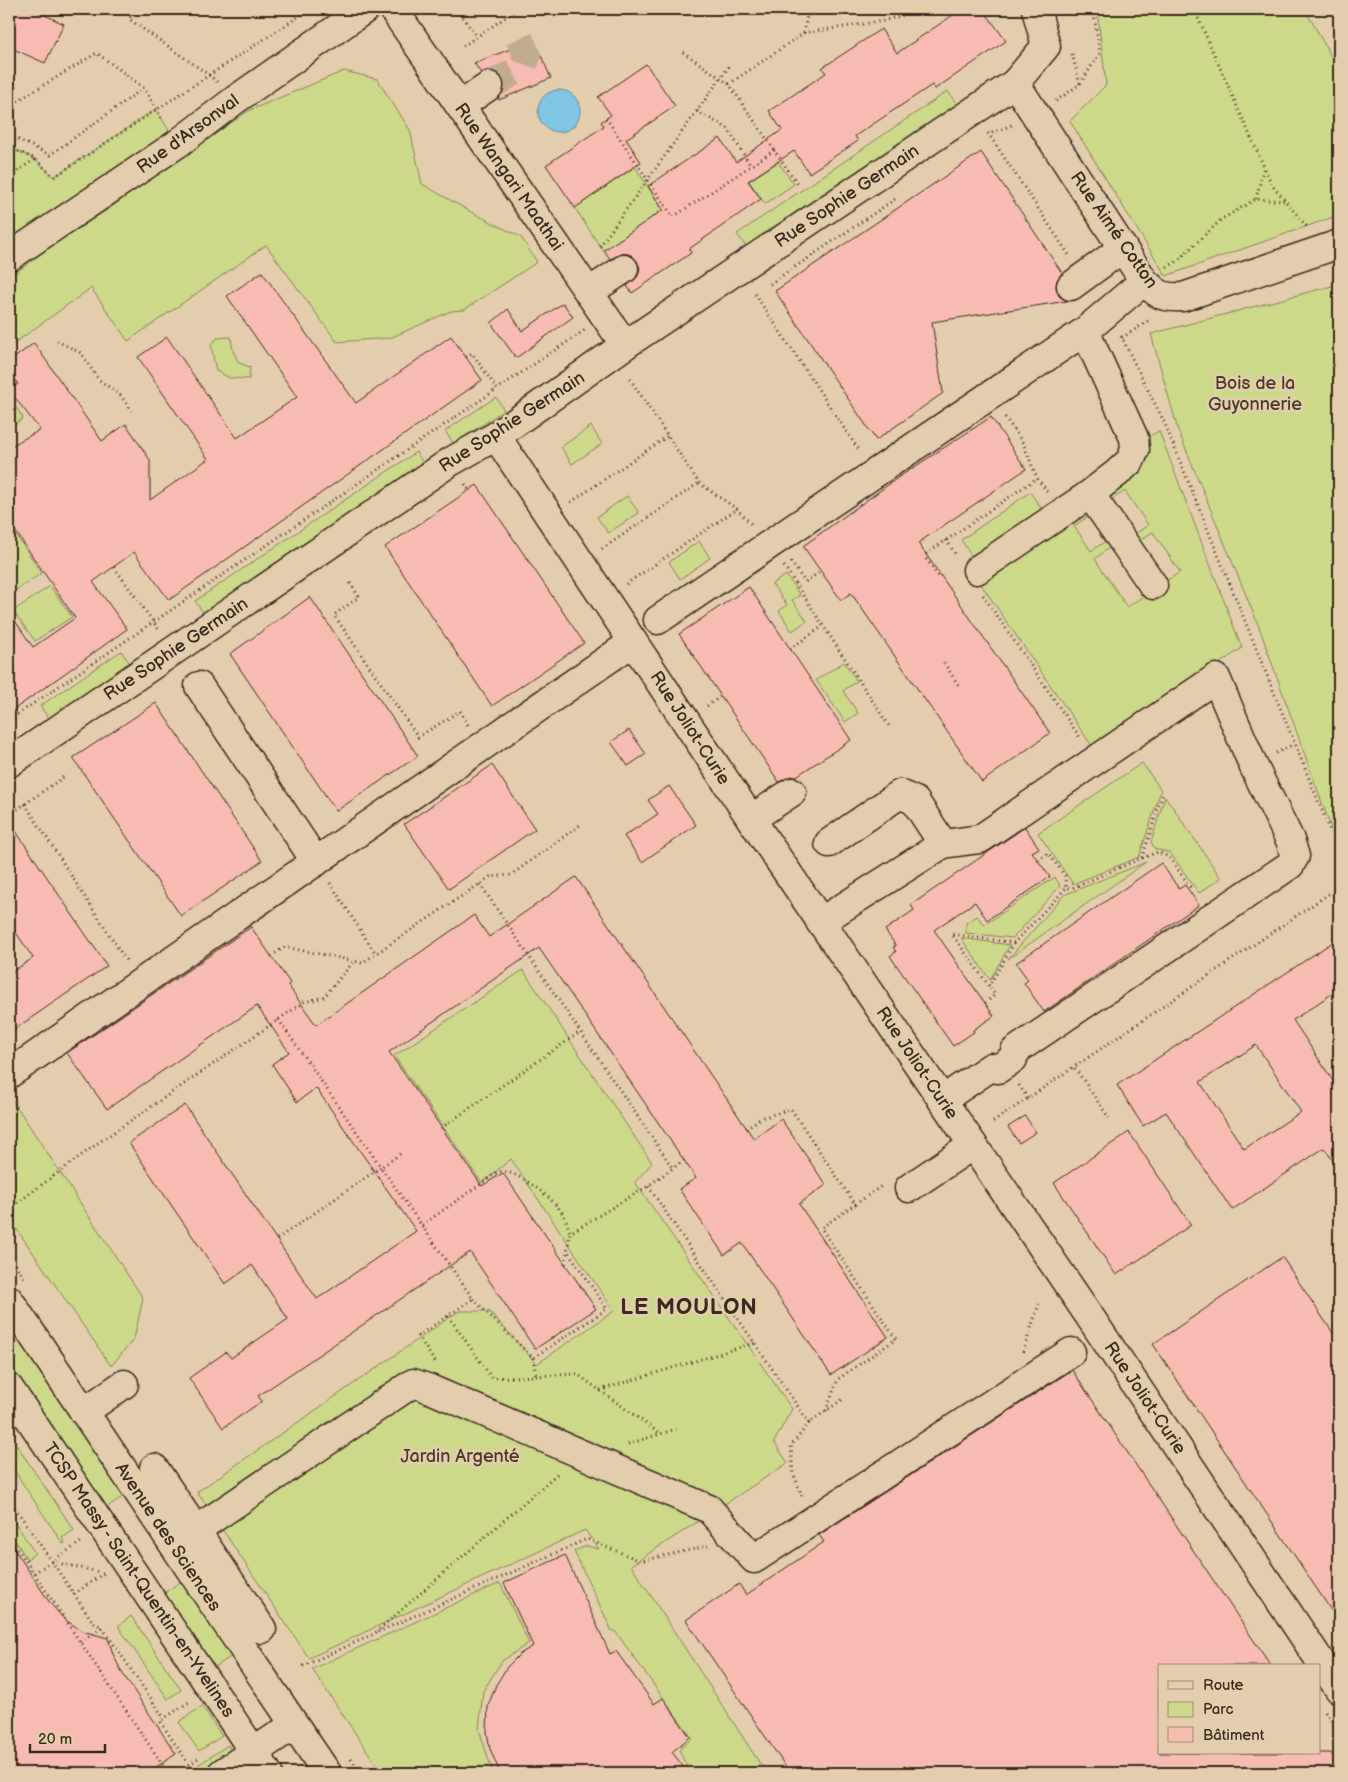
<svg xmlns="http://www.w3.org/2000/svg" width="1348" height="1782" font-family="'Balsamiq Sans',sans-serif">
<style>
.green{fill:#cdd88b;stroke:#848154}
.water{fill:#81c6e2;stroke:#658894}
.building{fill:#f7bcb1;stroke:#3b2a1e;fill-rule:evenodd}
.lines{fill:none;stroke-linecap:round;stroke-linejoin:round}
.minor-tunnel{stroke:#c2ac90;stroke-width:28;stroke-dasharray:28 14;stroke-linecap:butt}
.minor-casing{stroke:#3b2a1e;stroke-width:31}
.path{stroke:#3b2a1e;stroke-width:3;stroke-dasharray:1 4;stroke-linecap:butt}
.minor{stroke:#e4cdad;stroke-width:28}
.minor-bridge-casing{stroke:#3b2a1e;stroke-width:31;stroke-linecap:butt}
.minor-bridge{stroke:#e4cdad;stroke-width:28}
.labels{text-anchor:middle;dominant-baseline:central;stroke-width:5;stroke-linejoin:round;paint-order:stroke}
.street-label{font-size:18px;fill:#3b2a1e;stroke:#e4cdad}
.park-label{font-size:18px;fill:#4a3b29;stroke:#e4cdad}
.district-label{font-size:22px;font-weight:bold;letter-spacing:1px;fill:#3b2a1e;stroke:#e4cdad}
</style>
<rect width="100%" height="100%" fill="#e4cdad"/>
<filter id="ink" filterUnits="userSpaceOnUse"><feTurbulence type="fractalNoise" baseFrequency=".02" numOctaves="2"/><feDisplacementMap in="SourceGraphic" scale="10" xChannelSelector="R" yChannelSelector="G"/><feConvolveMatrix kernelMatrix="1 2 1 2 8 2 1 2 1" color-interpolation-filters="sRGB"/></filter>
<g filter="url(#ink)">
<g class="green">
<polygon points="1097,9 1305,9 1339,71 1339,215 1166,276 1070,121 1106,85"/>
<polygon points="344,71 377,79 410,130 422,184 471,212 521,237 537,262 464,310 451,311 390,338 337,342 266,245 128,341 91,288 9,347 9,278 47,249 110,208 175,161 250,110"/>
<polygon points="948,91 957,105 747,248 737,234"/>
<polygon points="156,109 177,144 9,257 9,147 35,159 54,177"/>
<polygon points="778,162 794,184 765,204 749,181"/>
<polygon points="635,167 663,210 603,251 575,208"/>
<polygon points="1339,284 1339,850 1259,627 1178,430 1151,334"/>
<polygon points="231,337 233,351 239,363 250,367 249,379 230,378 216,371 211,345 217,338"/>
<polygon points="9,397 23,418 10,428 9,427"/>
<polygon points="496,397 504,410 454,444 445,431"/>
<polygon points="591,426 602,444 572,464 561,447"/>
<polygon points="1159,431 1242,648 1094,749 978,580 1086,512 1089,516 1074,526 1091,551 1106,541 1110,547 1095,559 1127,607 1180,572 1153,532 1137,542 1132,536 1148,525 1125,491 1108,502 1107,496 1144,439"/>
<polygon points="416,452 425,466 205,615 195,601"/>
<polygon points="1030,492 1043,511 974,559 961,540"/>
<polygon points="627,496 639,513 608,533 597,517"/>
<polygon points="9,525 42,573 10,594 9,592"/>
<polygon points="699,541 710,558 680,579 669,562"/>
<polygon points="786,575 800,595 792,600 807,621 792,631 779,611 787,605 772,584"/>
<polygon points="50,586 72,617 35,641 13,611"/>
<polygon points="121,651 130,664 49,719 40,706"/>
<polygon points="844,662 857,681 843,691 858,713 845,722 816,680"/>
<polygon points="1142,763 1161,790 1139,857 1073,884 1038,833"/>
<polygon points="1165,796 1221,878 1199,893 1170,853 1155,849 1151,842"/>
<polygon points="1146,862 1008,959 1064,895"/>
<polygon points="1055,877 1060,886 1013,938 966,933 966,923 977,916 984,925"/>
<polygon points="961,938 1010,945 990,980"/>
<polygon points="523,970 652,1163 635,1182 792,1409 774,1442 788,1463 631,1565 766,1773 690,1773 679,1750 692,1738 615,1631 612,1631 574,1551 587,1546 599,1549 585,1530 309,1658 197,1492 459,1311 489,1311 537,1364 614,1311 511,1159 482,1183 394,1056"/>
<polygon points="9,1095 143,1298 134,1339 111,1366 9,1218"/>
<polygon points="9,1324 125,1495 106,1508 9,1363"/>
<polygon points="9,1434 74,1530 62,1538 65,1543 63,1544 9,1463"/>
<polygon points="9,1513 35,1553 27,1559 9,1531"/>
<polygon points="183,1580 233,1655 215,1667 164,1593"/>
<polygon points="500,1583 529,1643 502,1661 483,1691 479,1729 491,1767 495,1773 382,1773 312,1669"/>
<polygon points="131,1616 181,1690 168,1699 118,1626"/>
<polygon points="202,1706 222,1736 199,1751 179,1722"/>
<polygon points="228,1745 231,1751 197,1773 186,1773"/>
</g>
<circle class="water" cx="559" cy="111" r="21"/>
<g class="building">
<polygon points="9,9 32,9 64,24 45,63 9,47"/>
<polygon points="962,9 983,9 1006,41 935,89 932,85 855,136 858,141 809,173 794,151 748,181 761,199 689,249 691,253 632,293 627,286 638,276 640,268 637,261 631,255 624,253 610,259 604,250 663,210 648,186 720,138 736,162 782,130 769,111 826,73 822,68 881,29 897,53"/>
<polygon points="534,40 551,78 499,100 498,98 503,92 505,85 502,78 495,72 488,70 481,73 474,63"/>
<polygon points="646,64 675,106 626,139 641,162 575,208 546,165 604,126 601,122 611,115 598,97"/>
<polygon points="981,152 1062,273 1057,280 1056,288 1059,296 1067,301 932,322 943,393 876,440 775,291"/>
<polygon points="262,272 356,403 451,336 482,380 169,600 134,552 93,582 127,629 9,713 9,612 33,647 75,618 9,522 9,447 40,430 9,390 18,384 9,370 9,362 34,343 102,441 126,424 150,460 150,500 208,459 138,357 167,337 237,438 297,397 227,296"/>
<polygon points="563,303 573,317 516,358 491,323 508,309 522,331"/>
<polygon points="991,417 1026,469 918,543 1050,733 982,782 851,593 841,600 803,546 899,477"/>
<polygon points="477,485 584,643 492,706 385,547"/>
<polygon points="749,587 851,740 795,777 791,776 779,782 679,634"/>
<polygon points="310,597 418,756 336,811 230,654"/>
<polygon points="156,703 262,861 181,916 73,758"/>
<polygon points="629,730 646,754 628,766 611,742"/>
<polygon points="492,765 535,829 449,889 404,824"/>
<polygon points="669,786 696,825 642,862 624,836 658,814 648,800"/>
<polygon points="9,821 107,966 9,1033 9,974 33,958 9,922"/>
<polygon points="1025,827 1039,848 1032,852 1050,877 987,920 975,902 934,930 994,1016 973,1030 974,1032 953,1046 890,956 896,952 893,947 896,946 885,930 914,910 911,905"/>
<polygon points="1161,863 1179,889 1185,885 1199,905 1044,1012 1024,983 1028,980 1016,963"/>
<polygon points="576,877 754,1139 781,1119 826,1185 799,1204 888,1337 831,1375 742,1243 724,1255 679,1189 696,1178 539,948 389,1052 482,1186 503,1173 596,1309 535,1349 470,1252 258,1396 262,1401 223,1428 189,1378 226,1352 231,1358 288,1319 252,1265 225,1284 129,1143 185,1105 317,1299 416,1231 316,1088 297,1102 272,1064 289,1052 257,1006 107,1109 67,1053 251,927 290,983 288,985 316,1025 474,915 489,937"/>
<path d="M1339,938V989L1293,1020L1339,1090V1169L1324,1148L1232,1210L1166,1112L1143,1126L1117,1085ZM1256,1045L1301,1112L1244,1149L1200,1082Z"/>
<polygon points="1025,1116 1036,1132 1019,1143 1008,1127"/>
<polygon points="1129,1132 1191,1225 1116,1275 1054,1183"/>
<polygon points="1282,1257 1339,1342 1339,1622 1153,1344"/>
<polygon points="1072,1370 1271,1666 1159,1666 1159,1753 1331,1753 1339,1766 1339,1773 790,1773 686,1620 739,1584 746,1595 824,1542 819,1535"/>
<polygon points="9,1541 50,1603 64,1619 82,1631 108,1638 113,1654 121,1671 176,1754 147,1773 9,1773"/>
<polygon points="565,1555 610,1654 616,1651 654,1704 663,1698 690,1737 672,1752 688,1773 500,1773 490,1749 487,1732 488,1706 496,1685 507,1667 520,1654 533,1646 504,1583"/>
</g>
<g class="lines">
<polyline class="minor-tunnel" points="489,86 523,67 527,56 517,33"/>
<g class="minor-casing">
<g id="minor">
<polyline points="393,9 625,345"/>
<path d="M1015,83L1144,281C1158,295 1162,298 1183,297L1339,244"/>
<polyline points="460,106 489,86"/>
<polyline points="9,257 177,144 235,100 365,9"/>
<polyline points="1071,286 1123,248"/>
<polyline points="589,292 624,269"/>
<polyline points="496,436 751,819 1088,1314 1339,1689"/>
<polyline points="1090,494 1153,585"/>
<polyline points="977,570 1090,494 1117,473 1130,461 1135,450 1134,438 1085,331 1144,281"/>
<polyline points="658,620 1085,331"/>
<polyline points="199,686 316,862"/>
<polyline points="9,763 450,462 496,436 625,345 1015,83 1046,46 1036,9"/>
<polyline points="751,819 792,792"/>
<polyline points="829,843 900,794 915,801 943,844"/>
<polyline points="820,922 943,844 980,839 1216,678 1253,765 1290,840 1295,856 1290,865 1015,1051 1013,1059 998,1069 991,1067 942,1100"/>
<polyline points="9,1074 633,642"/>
<polyline points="909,1188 973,1145"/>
<polyline points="9,1300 327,1773"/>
<polyline points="9,1388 268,1773"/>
<polyline points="84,1412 124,1384"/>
<polyline points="154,1468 262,1629"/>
<polyline points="709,1509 754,1559 1071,1352"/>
<polyline points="196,1530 413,1383 430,1389"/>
<polyline points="222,1773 294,1725"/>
</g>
</g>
<g class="path">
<polyline points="137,9 129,19 209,75 217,82"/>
<polyline points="457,9 477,37"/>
<polyline points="1194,9 1272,185 1307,227"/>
<polyline points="804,33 808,9"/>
<polyline points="463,46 518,9"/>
<polyline points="683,52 729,84 799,186"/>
<polyline points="1072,54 1080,84"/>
<polyline points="729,84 804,33 883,21 923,9"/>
<polyline points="1056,101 1080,84 1100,53 1093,9"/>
<polyline points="9,106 97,53 144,88 163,121"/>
<polyline points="697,111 728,129 751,166"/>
<polyline points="606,118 673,217 775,150"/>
<polyline points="988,133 1069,255"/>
<polyline points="992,133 1012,125"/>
<polyline points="9,135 50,155 144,88"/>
<polyline points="9,147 35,159 54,177 310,9"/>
<polyline points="9,177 35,159"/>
<polyline points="1256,199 1264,167"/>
<polyline points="600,246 730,65"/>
<polyline points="1167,267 1176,262 1222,219 1256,199 1284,201"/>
<polyline points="770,284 898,197"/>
<polyline points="755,294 860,452"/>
<polyline points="1121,336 1164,422 1332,835 1339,848"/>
<polyline points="1122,338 1151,319"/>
<polyline points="57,341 81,353 98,379 120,395 132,411"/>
<polyline points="466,357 472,353 497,389 585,330"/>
<polyline points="9,375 16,385"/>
<polyline points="630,379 699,483 737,509 753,526"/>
<polyline points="1005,417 1023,443 1037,478 1047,491"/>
<polyline points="465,484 469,490"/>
<polyline points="571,502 668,436"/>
<polyline points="946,540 956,555"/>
<polyline points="602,549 699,483"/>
<polyline points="926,554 1037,478"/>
<polyline points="926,559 939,577"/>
<polyline points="791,562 805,582 821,571"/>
<polyline points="784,566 889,726"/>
<polyline points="114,567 159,630"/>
<polyline points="350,583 359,597 334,615 418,737 460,711 468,725"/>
<polyline points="626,584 737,509"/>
<polyline points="983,595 1081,739"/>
<polyline points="790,649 823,626"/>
<polyline points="944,663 959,686"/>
<polyline points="707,706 721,696"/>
<polyline points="9,720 497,389"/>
<polyline points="1276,753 1294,744"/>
<polyline points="25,804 127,962"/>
<polyline points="9,815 65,776"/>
<polyline points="1142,858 1158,852 1169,857 1191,888"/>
<polyline points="1038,860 1048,853 1065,876 1066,888 1072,888 1142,858 1163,793"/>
<polyline points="330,883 376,954"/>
<polyline points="480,884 672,1167"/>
<polyline points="1014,943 989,986 952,934 1014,943 1066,888"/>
<polyline points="271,956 285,947 354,961"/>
<polyline points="985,1003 995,995 989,986"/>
<polyline points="1075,1068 1109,1118"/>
<polyline points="1019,1085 1028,1099"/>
<polyline points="993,1122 1339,887"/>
<polyline points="441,1128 580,1032"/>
<polyline points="746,1128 761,1118 791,1109 857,1207"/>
<polyline points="400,1154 381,1167 473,1299 418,1336 435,1362"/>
<polyline points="684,1160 648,1186 809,1423 843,1399"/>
<polyline points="9,1209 98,1143 304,1002 324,997 354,961 362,963 490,877 511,875 580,825"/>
<path d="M422,1225L498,1172C515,1167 555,1200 563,1214C566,1220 568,1227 570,1233"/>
<polyline points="277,1239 381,1167 278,1019"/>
<polyline points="9,1256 24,1278"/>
<polyline points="565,1264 570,1233 648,1186"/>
<polyline points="473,1299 533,1358 607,1309 567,1250"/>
<polyline points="448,1316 492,1378 577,1374 659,1433"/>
<polyline points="1023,1352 1039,1304"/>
<polyline points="533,1358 536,1376"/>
<polyline points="600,1390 754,1343"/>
<polyline points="826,1411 838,1379 896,1339 821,1228 883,1185"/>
<polyline points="628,1444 676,1429"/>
<polyline points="802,1496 793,1472 791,1446 809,1423"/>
<polyline points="9,1499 93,1622 102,1627 164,1718"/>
<polyline points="9,1536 168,1773"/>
<polyline points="52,1562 100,1572"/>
<polyline points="34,1573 81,1542"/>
<polyline points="74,1594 104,1573"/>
<polyline points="378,1632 587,1539 641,1561 708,1546"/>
<polyline points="80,1642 102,1627"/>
<polyline points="303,1666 374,1634 558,1473"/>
<polyline points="1325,1712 1339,1733"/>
<polyline points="351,1759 361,1773"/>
<polyline points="189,1765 201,1756"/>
<polyline points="177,1773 189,1765 160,1721 189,1702"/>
</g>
<use href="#minor" class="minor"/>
<g class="minor-bridge-casing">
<polyline id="minor-bridge" points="430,1389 709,1509"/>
</g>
<use href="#minor-bridge" class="minor-bridge"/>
</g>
</g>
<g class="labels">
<g class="street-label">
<text transform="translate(188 134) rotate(-36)">Rue d'Arsonval</text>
<text transform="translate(509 177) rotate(55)">Rue Wangari Maathai</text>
<text transform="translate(847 196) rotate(-34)">Rue Sophie Germain</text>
<text transform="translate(1114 230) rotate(55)">Rue Aimé Cotton</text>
<text transform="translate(512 422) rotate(-33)">Rue Sophie Germain</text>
<text transform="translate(176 649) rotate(-34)">Rue Sophie Germain</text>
<text transform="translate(690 728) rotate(57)">Rue Joliot-Curie</text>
<text transform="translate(917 1063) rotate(56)">Rue Joliot-Curie</text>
<text transform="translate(1145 1398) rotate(56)">Rue Joliot-Curie</text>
<text transform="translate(168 1537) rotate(56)">Avenue des Sciences</text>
<text transform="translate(139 1580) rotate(56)">TCSP Massy - Saint-Quentin-en-Yvelines</text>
</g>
<g class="park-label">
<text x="1255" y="383">Bois de la<tspan x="1255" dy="21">Guyonnerie</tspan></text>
<text x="460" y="1456">Jardin Argenté</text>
</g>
<g class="district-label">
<text x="689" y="1307">LE MOULON</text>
</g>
</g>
<rect width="1348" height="1782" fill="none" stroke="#e4cdad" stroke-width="30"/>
<rect x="15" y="15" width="1318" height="1752" fill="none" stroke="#3b2a1e" stroke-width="2" filter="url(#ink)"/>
<rect x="1158" y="1664" width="162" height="90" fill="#e4cdad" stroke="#a08c74"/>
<rect x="1168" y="1681" width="25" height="8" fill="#e4cdad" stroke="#a08c74"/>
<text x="1203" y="1690" font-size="15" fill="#3b2a1e">Route</text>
<rect x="1168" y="1702" width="25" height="15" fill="#cdd88b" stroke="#a08c74"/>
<text x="1203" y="1714" font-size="15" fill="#3b2a1e">Parc</text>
<rect x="1168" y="1727" width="25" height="15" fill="#f7bcb1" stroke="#a08c74"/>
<text x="1203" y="1740" font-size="15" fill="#3b2a1e">Bâtiment</text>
<path d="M30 1744v8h75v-8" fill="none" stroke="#3b2a1e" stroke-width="2.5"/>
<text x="38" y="1744" font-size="15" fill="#3b2a1e" stroke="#e4cdad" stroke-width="4" paint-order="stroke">20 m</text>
</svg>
